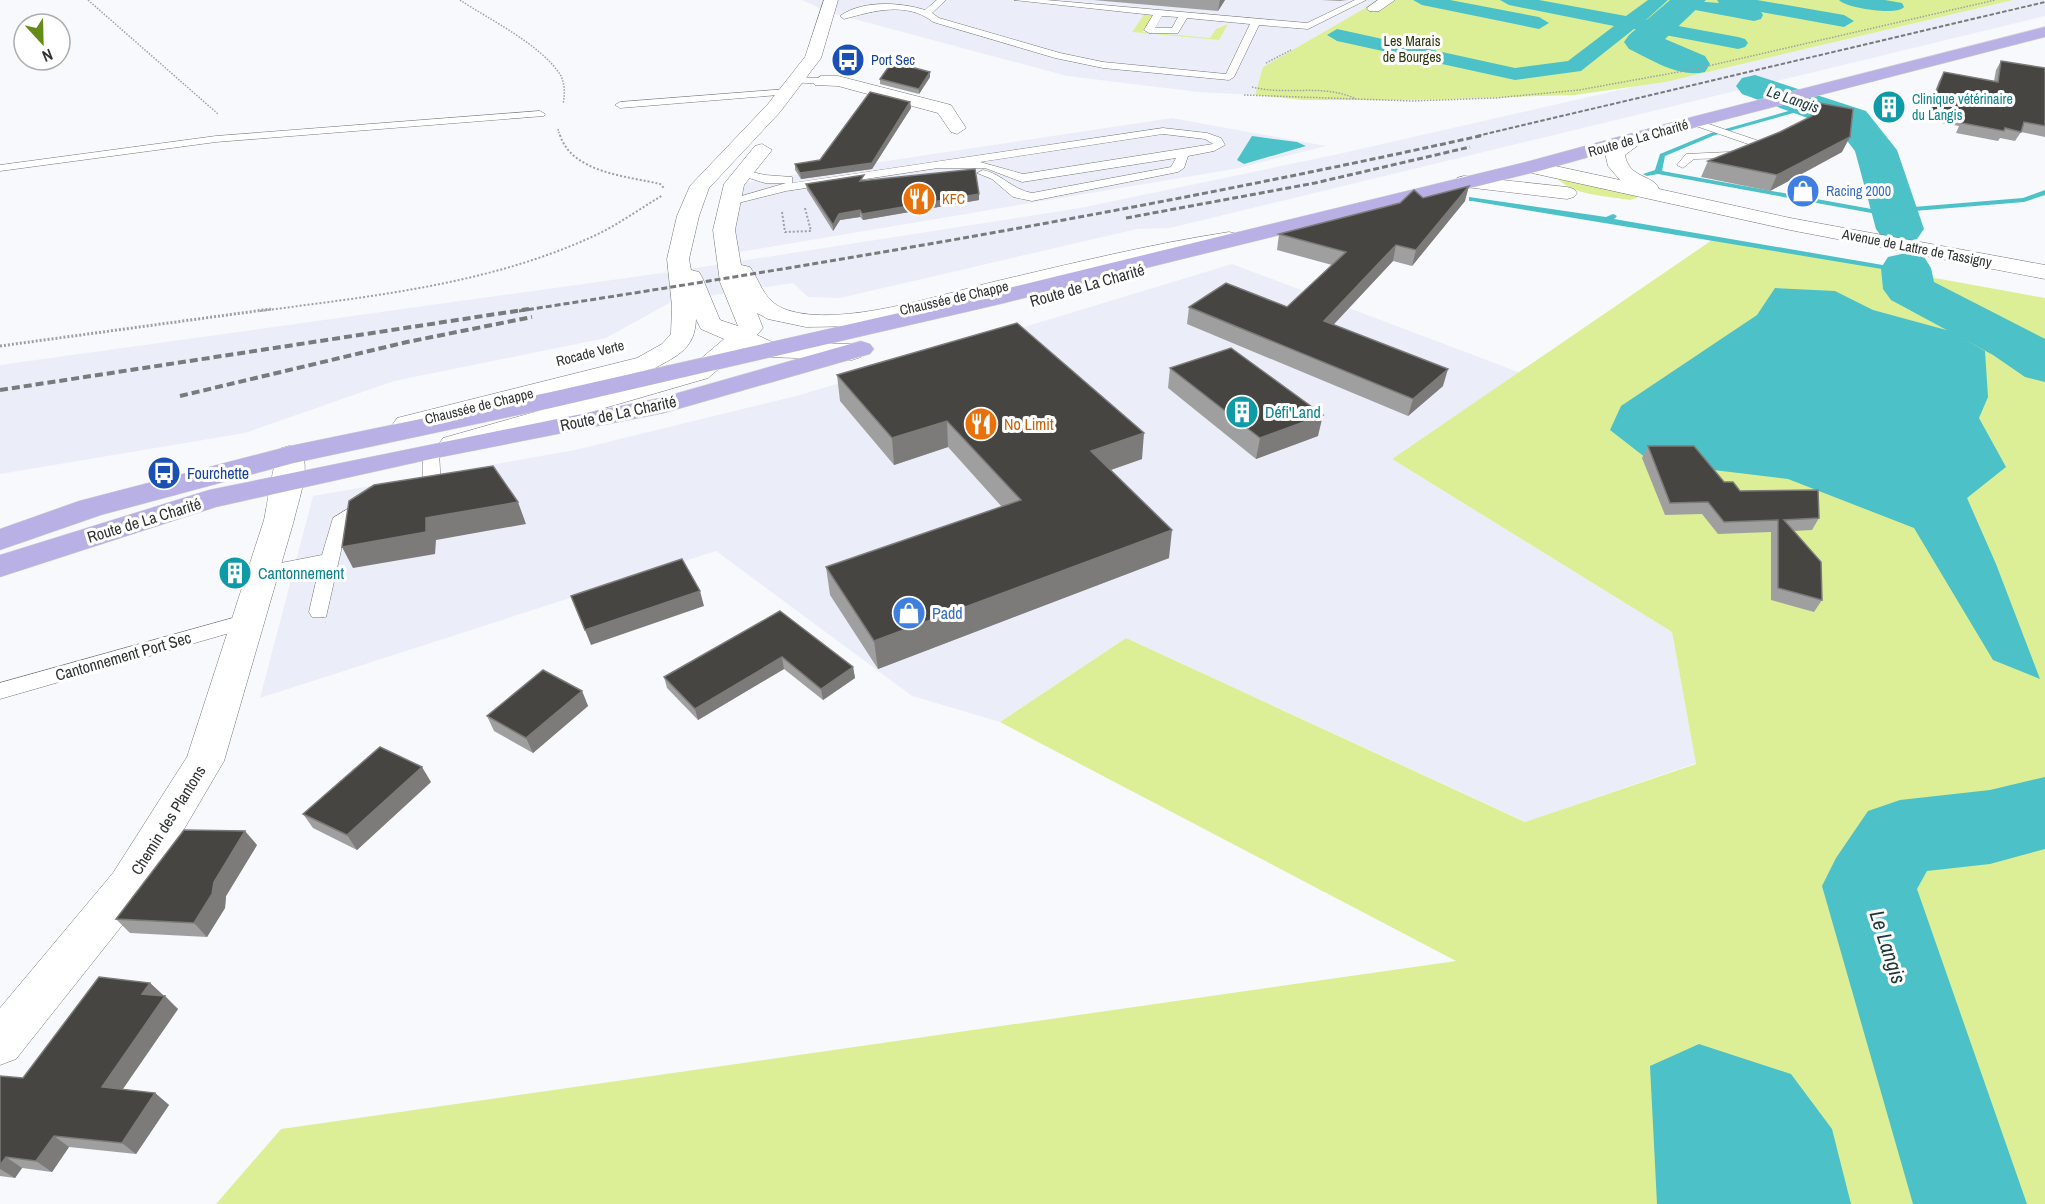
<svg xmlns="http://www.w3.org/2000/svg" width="2045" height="1204" font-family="'Archivo Narrow',sans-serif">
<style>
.built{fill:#ebeef9}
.green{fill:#ddef96}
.water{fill:#4cc1c8}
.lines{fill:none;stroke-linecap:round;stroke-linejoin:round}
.stream{fill:#4cc1c8;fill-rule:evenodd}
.canal{fill:#4cc1c8;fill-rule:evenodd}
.river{fill:#4cc1c8;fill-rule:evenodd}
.lane-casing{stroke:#757679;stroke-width:1}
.street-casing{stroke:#757679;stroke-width:1}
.secondary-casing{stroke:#757679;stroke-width:1}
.primary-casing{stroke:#d6d6d6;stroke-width:1}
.path-far2{stroke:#9fa0a3;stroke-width:1.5;stroke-dasharray:1.5 1.5;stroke-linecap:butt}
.path-far1{stroke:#9fa0a3;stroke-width:2;stroke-dasharray:2 2;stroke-linecap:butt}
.path{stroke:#9fa0a3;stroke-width:3;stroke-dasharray:2 2;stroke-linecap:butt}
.lane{fill:#fff;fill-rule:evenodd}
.street{fill:#fff;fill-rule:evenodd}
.secondary{fill:#fff;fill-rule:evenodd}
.primary{fill:#b9b1e5;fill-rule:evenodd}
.rail-far2{stroke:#797a7c;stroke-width:2;stroke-dasharray:4.5 2;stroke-linecap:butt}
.rail-far1{stroke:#797a7c;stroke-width:3;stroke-dasharray:6 3;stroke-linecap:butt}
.rail{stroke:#797a7c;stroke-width:4;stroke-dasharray:8 4;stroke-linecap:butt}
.wall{fill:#a09fa0}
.shaded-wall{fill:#7c7b7a}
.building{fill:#474542;stroke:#7c7b7a;stroke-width:1.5}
.labels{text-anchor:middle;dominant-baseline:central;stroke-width:6;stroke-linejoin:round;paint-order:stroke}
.far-park-label{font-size:14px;fill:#31380d;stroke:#fff}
.far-transit-label{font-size:14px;fill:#164399;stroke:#fff;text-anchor:start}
.far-culture-label{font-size:14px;fill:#0d838f;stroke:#fff;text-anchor:start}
.far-street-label{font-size:14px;fill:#303132;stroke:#fff}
.far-shop-label{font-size:14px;fill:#366cbe;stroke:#fff;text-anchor:start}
.far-food-label{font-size:14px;fill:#c56008;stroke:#fff;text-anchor:start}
.far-water-label{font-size:15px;font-style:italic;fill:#1d3739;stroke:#fff}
.street-label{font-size:16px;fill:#303132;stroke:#fff}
.culture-label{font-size:16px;fill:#0d838f;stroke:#fff;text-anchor:start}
.food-label{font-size:16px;fill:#c56008;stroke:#fff;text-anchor:start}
.transit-label{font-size:16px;fill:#164399;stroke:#fff;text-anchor:start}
.shop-label{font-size:16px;fill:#366cbe;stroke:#fff;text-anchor:start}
.near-water-label{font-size:21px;font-style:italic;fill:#1d3739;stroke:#fff}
</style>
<rect width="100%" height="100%" fill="#f8f9fd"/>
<g class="built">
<polygon points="802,0 1379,0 1264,67 1255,95 1198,92 1067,76 828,12"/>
<polygon points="2013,0 2045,0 2045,16 1170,228 1137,229 840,298 808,297 793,283 675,301 670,272 1080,208 1334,155"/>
<polygon points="1172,118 1326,146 1234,169 734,253 734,184"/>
<polygon points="1232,264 1521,373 1392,459 1672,632 1696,763 1526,822 1126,638 1000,722 912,696 716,551 260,698 313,496 575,450 800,395"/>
<polygon points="669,272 673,301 606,338 394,381 245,433 0,474 0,365"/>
</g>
<g class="green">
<polygon points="1379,0 2013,0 1665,82 1575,95 1416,100 1303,100 1255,95 1263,67"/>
<polygon points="1145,13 1153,15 1143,32 1210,38 1216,29 1228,24 1219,40 1132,32"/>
<path d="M1566,177L1636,195L1637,198L1630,200C1608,196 1576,196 1559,180Z"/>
<polygon points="1715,238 2045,298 2045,1204 216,1204 281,1129 1456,961 1000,722 1126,638 1525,822 1696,764 1672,632 1392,459"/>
</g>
<g class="water">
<polygon points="1252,136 1297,142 1306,146 1244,164 1237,160"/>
<polygon points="1775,288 1835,291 1873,310 1950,331 1985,351 1988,397 1979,418 2006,467 1967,498 1996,564 2040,679 1993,660 1914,528 1788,479 1697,468 1646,458 1610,430 1621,406 1757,315"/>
<polygon points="1699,1044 1791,1074 1832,1129 1851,1204 1657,1204 1650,1066"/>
</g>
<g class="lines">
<g class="stream">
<polygon points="1813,104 1816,106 1815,107 1715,135 1665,156 1662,171 1877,210 2023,198 2045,190 2045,195 2024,202 1877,214 1658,174 1647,176 1643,174 1655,170 1660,154 1711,133"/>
<polygon points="1469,197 1606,217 1613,214 1617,216 1614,219 1906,269 1910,271 1906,273 1472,201 1469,201"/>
</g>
<g class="canal">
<polygon points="1413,0 1450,0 1539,17 1549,23 1539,29 1422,5"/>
<polygon points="1500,0 1539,0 1626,16 1648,0 1668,0 1646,20 1738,37 1745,39 1748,43 1745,47 1738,49 1634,29 1581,71 1515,80 1337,41 1327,35 1337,29 1515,68 1568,61 1614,26 1509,5"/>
<polygon points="1679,0 1719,3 1717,0 1757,0 1844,15 1854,21 1844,27 1761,12 1763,15 1761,19 1754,21 1679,7 1677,3"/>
<path d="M1839,0H1885L1902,3L1904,7C1898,16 1845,8 1839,0Z"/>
</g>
<g class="river">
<path d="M1670,0H1706L1665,39L1705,56L1710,64L1705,72C1679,78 1652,60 1629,49L1624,42L1629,35Z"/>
<polygon points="1755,75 1866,111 1897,150 1924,229 1917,239 1900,243 1883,239 1876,229 1855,151 1838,129 1742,94 1736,86 1742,78"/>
<polygon points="1906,253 1924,257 1931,268 1934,282 2045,339 2045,382 2025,377 1993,355 1891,300 1883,289 1881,268 1888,257"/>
<polygon points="2045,777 2045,849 1990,864 1927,871 1917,889 2027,1204 1913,1204 1822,886 1836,858 1868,811 1900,800 1990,790"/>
</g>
<g class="lane-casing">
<g id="lane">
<path d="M937,0H946L932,13L939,18L1060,53L1103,62L1226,74L1250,24L1187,18L1178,33H1149L1144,30L1153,15L1014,0H1046L1307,23L1355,0H1366L1308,29L1259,25L1234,77L1229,80L1103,68L1055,58L933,22C907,1 873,11 844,19L840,16C862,0 900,2 925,10ZM1162,16L1178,17L1172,28H1155Z"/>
<polygon points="796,77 821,78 826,81 821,84 792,82 792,78"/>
<polygon points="787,89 791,90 791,94 620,108 615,105 620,102"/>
<polygon points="540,111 545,114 544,116 216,142 0,171 0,165 216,136"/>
<polygon points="1694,119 1762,142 1764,144 1754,146 1690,124 1689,122"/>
<path d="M1163,128L1207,133L1221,138L1225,145L1214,151L1188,156L1184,168L1178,172L1032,201L1013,197L992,179L977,173L983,170C1002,174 1013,190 1032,193L1171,167L1176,158L1022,182L985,168H938L786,191L730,205L724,201L786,183H765L739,175L737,173L743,170L765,175L792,177V183ZM1163,134L1205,139L1213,144L1023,174L980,162Z"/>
<polygon points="1744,148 1750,151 1729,158 1694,159 1683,168 1677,165 1686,154 1729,152"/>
<polygon points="431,446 439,451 441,490 432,495 423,490 423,451"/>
<polygon points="367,497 376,502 347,524 326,617 312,617 309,612 319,568 262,578 255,576 253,572 255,568 322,555 333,518"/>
<polygon points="247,614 254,616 257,621 254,626 0,699 0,683"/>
</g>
</g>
<g class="street-casing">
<g id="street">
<polygon points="1378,0 1395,0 1379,11 1369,11 1367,8"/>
<polygon points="821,76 838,76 951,105 966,128 957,134 951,132 938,113 838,86 815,85 813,81"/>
<path d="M290,446L300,449C312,466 298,501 294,520L224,761L143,899L16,1059L0,1065V1008L113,873L187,757L264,520C267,506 274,457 280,449Z"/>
</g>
</g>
<g class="secondary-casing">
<g id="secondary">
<path d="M824,0H838L821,58L780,112L709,188L699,216L689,259L691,270L699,272L702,277L720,320L738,326L720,282L713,230L724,184L755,146L762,144L772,150L744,185L735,230L741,265L750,267C762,285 764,302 787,310C841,328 942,294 997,281C1074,263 1151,244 1229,232L1237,234L1240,239L1237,244L1229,246L1167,255L865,326L806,327L768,319L757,313L763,328L757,335L772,342L852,344L861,347L865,352L861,357L852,360L768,357L743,348L708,378L453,452L443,450L439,444L443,438L690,368L724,339L701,329L696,319C695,348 679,355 655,368L407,432L397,430L393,424L397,418L637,358L662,344L671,334L672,306L667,259L677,216L690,186L768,104L805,57Z"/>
<path d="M1636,134L1645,140L1625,155C1629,179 1653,174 1659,189L1790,218L2045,265V279L1790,230L1532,173L1522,167L1532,161L1620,180L1608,166L1605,153Z"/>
<polygon points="1464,176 1567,187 1574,189 1577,193 1574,197 1567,199 1457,186 1454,182 1457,178"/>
</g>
</g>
<g class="primary-casing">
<g id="primary">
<polygon points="2045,27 2045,37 1700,126 1539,171 996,305 551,408 294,463 101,515 0,550 0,529 79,501 290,446 551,392 996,291 1526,162 1688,118"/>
<polygon points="861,341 870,344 874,349 870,354 664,413 431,459 216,507 0,577 0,555 209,490 660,398"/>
</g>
</g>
<g class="path-far2">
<polyline points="88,0 218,114"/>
<path d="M460,0C490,20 542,45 561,76C565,85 565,95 563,104"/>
<polyline points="1266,63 1291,50"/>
<path d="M1252,87C1287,96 1323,83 1356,99"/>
<polyline points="1244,95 1412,101 1495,98 1579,90 1695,69 1995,0"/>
<polyline points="558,129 560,136"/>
</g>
<g class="path-far1">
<path d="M560,135C572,173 627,176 660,184L665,189"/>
<polyline points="782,212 785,232 811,231 805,208"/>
<path d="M260,311C374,296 491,284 596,235C619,224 641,208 663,195"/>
</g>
<polyline class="path" points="0,346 271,309"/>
<use href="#lane" class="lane"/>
<use href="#street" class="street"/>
<use href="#secondary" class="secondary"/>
<use href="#primary" class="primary"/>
<polyline class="rail-far2" points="1477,136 2045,2"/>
<g class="rail-far1">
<polyline points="1126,218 1315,183 1470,147"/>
<path d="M519,311C843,261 1165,206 1484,135"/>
</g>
<g class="rail">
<polyline points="0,390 529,309"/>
<polyline points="180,396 407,342 532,317"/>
</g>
</g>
<g class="wall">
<polygon points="1093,0 1225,0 1218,11"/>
<polygon points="1321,0 1347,0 1340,1"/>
<polygon points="2001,61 2045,68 2045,137 2021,132 2015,141 2000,138 1998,141 1956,133 1959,126 1924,120 1939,81 1944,72 1994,81 1996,70"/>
<polygon points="930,72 930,77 919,94 880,84 880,79"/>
<polygon points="910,102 911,108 872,169 801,179 795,170 795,164 820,160"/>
<polygon points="1842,152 1770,191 1701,177 1708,161"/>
<polygon points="864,180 979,200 863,220 860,217 840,220 833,231 807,190 806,184"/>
<polygon points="1423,198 1465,201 1412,266 1393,261 1333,325 1443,386 1408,416 1187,324 1189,307 1287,307 1332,265 1277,250 1279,234"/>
<polygon points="1170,368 1318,436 1256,459 1168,388"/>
<polygon points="837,375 1142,459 1111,470 1169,558 878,669 830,595 826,567 1002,507 948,447 894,465 840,401"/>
<polygon points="1648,446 1724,482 1740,491 1819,518 1812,530 1794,531 1822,600 1814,612 1771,600 1771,532 1718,534 1702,514 1665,515 1642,458"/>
<polygon points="780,611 853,667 855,678 823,700 784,669 698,720 667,688 664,677"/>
<polygon points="582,691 588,706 533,753 494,731 487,716"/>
<polygon points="431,782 357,850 313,828 303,814"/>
<polygon points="257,845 226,896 225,908 207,937 130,933 116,919"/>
<polygon points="150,983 163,995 162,996 178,1009 122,1090 155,1093 169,1105 136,1154 69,1147 52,1172 22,1168 15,1178 0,1176 0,1076 23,1078"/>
</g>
<g class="shaded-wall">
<polygon points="1220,0 1225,0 1218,11"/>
<polygon points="930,72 930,77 919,94 919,89"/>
<polygon points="910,102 911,108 872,169 801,179 800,173"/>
<polygon points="1850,137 1842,152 1770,191 1777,175"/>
<polygon points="1469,186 1465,201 1412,266 1416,250"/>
<polygon points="979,194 979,200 863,220 862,214"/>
<polygon points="860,210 860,217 840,220 833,231 833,225 839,214"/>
<polygon points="1396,245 1393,261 1321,338 1324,321"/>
<polygon points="1448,369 1443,386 1408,416 1413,399"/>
<polygon points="1323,415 1318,436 1256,459 1260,438"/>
<polygon points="947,421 948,447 894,465 892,438"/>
<polygon points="1144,433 1142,459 1090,477 1091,451"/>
<polygon points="518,502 526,524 436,540 435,554 353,568 342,547 426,518"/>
<polygon points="1172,530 1169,558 878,669 874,641"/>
<polygon points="700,591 704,606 591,645 585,630"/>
<polygon points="782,657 784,669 698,720 695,709"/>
<polygon points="853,667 855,678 823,700 821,689"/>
<polygon points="582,691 588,706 533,753 526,738"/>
<polygon points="422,767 431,782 357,850 347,835"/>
<polygon points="245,831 257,845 226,896 225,908 207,937 194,923 214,882"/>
<polygon points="150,983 163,995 155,1006 142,994"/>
<polygon points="165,996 178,1009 116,1099 102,1087"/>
<polygon points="155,1093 169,1105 136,1154 122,1143"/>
<polygon points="54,1136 69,1147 52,1172 36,1161"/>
<polygon points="6,1157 22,1168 15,1178 0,1169 0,1165"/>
</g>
<g class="building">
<polygon points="2001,61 2045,68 2045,126 2024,122 2021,132 2005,128 2004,131 1962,123 1964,117 1929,110 1944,72 1998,82"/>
<polygon points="892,62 930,72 919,89 880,79"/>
<polygon points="870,92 910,102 872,163 800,173 795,164 820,160"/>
<polygon points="1819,103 1853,109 1850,137 1777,175 1708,161 1780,132 1812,116"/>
<polygon points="975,169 979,194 862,214 860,210 839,214 833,225 806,184 864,175 860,181"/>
<polygon points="1469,186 1416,250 1396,245 1324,321 1448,369 1413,399 1189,307 1226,283 1287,307 1346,252 1279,234 1400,203 1414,190 1423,198"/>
<polygon points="1017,323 1144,433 1091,451 1172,530 874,641 826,567 1021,500 947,421 892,438 837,375"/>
<polygon points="1231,348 1323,415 1260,438 1170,368"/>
<polygon points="1648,446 1694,446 1724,482 1733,482 1740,491 1818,490 1819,518 1784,520 1821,562 1822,600 1778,588 1778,520 1724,522 1708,502 1670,503"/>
<polygon points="493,466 518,502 426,518 426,532 342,547 349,501 374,485"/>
<polygon points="682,559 700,591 585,630 571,596"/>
<polygon points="780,611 853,667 821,689 782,657 695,709 664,677"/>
<polygon points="543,670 582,691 526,738 487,716"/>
<polygon points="380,747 422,767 347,835 303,814"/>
<polygon points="184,830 245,831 214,882 212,894 194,923 116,919"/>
<polygon points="99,977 150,983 142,994 165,996 102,1087 155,1093 122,1143 54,1136 36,1161 6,1157 0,1165 0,1076 23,1078"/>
</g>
<defs>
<g id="bus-disc" transform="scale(1.725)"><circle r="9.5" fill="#1a4fb4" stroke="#fff"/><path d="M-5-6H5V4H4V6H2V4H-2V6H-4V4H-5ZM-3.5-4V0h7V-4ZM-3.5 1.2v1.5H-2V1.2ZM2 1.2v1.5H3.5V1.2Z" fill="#fff"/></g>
<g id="building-disc" transform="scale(1.725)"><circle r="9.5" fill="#0f9aa8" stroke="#fff"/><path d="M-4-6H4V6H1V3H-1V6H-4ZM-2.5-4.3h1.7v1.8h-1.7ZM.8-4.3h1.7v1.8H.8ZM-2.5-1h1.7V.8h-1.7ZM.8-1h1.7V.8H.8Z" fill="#fff"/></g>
<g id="shop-disc" transform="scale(1.725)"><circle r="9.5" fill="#3f7fe0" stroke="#fff"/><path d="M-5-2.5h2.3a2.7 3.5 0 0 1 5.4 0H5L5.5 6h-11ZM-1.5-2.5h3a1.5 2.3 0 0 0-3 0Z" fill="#fff"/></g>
<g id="restaurant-disc" transform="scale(1.725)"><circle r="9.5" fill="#e8710a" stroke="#fff"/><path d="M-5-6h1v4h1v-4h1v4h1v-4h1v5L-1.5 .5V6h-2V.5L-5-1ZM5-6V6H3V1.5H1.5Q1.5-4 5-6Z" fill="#fff"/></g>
</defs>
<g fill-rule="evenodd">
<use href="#bus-disc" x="848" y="60"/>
<use href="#building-disc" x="1889" y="107"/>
<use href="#shop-disc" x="1803" y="191"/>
<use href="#restaurant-disc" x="919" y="199"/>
<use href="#building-disc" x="1242" y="412"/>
<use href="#restaurant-disc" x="981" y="424"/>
<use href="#bus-disc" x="164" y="473"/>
<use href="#building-disc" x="235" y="573"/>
<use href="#shop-disc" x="909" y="613"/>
</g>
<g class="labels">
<g class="far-park-label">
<text x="1412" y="41">Les Marais<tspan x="1412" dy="16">de Bourges</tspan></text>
</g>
<g class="far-transit-label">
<text x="871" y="60">Port Sec</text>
</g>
<g class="far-culture-label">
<text x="1912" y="99">Clinique vétérinaire<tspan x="1912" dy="16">du Langis</tspan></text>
</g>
<g class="far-street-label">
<text transform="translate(1638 138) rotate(-16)">Route de La Charité</text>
<text transform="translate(1917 248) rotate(11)">Avenue de Lattre de Tassigny</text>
<text transform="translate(954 298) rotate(-13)">Chaussée de Chappe</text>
<text transform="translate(590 353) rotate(-14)">Rocade Verte</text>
<text transform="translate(479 406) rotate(-14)">Chaussée de Chappe</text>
</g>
<g class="far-shop-label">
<text x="1826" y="191">Racing 2000</text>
</g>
<g class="far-food-label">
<text x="942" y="199">KFC</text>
</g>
<g class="far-water-label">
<text transform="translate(1793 99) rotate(19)">Le Langis</text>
</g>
<g class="street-label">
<text transform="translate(1087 285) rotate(-16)">Route de La Charité</text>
<text transform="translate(618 413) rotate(-12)">Route de La Charité</text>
<text transform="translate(144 520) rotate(-17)">Route de La Charité</text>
<text transform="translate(123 656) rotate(-16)">Cantonnement Port Sec</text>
<text transform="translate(168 820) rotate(-58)">Chemin des Plantons</text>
</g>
<g class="culture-label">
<text x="1265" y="412">Défi'Land</text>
<text x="258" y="573">Cantonnement</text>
</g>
<g class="food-label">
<text x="1004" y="424">No Limit</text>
</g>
<g class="transit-label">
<text x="187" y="473">Fourchette</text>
</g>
<g class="shop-label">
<text x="932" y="613">Padd</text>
</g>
<g class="near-water-label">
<text transform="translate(1888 947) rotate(72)">Le Langis</text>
</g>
</g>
<g transform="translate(42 42) rotate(158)"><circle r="28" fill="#ffffff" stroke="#acadad" stroke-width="1.5"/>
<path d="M0-4.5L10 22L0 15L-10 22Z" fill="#638b16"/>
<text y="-9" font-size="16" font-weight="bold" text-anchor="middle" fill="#303132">N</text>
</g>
</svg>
